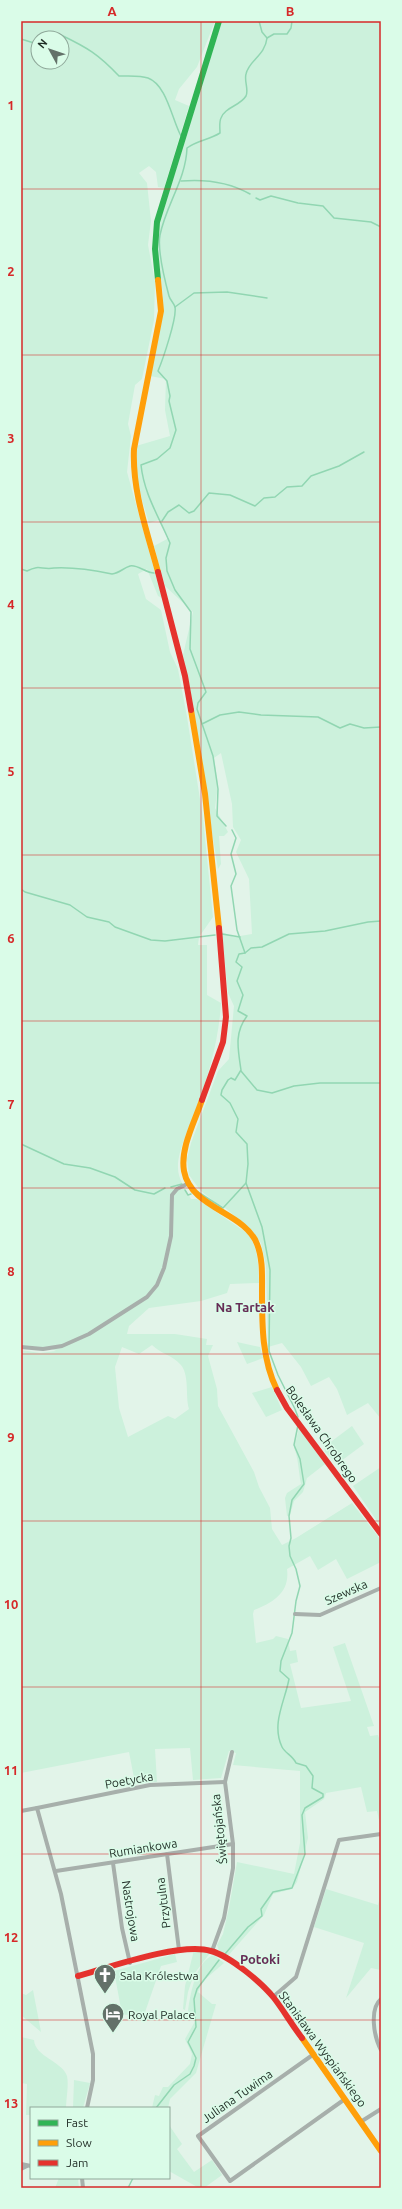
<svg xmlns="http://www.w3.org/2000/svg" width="402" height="2209" font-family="Ubuntu,sans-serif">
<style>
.green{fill:#ccf1dc;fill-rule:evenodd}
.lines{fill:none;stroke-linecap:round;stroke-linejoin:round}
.stream{stroke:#91d6b2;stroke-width:1.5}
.street{stroke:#a7afab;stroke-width:4}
.fast{stroke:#30b455;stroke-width:6}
.slow{stroke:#ff9f0a;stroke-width:6}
.jam{stroke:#e5322d;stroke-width:6}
.grid{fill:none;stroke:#d62828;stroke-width:1;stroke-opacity:0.55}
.labels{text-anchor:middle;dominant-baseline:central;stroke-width:3;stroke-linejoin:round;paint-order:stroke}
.street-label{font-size:12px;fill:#1f2b24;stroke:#dafce8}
.poi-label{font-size:12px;fill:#1f2b24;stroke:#dafce8;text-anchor:start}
.neighbourhood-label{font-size:13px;font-weight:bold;fill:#672c56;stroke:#dafce8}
.neatline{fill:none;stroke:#d62828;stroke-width:1.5}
.grid-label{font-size:13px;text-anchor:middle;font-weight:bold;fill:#d62828}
</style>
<rect width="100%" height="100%" fill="#e2f4e9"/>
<g class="green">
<path d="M21,21H215L197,67L179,89L175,100L189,106L164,188L158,187L156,172L149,166L139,173L147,183L151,221L148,245L155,282L154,320L142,379L135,385L128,424L131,436L127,472L162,598L158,596L147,569L138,574L146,599L161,610L170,652L178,669L187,717L203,818L213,917L199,937L198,945H207V995L221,1003C219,1038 209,1074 197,1107C191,1123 177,1152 178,1168C178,1179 186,1190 191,1199H197L247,1233C259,1248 258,1264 259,1283L230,1284L227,1293L201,1301L149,1308L129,1326L127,1334H175L207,1339L206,1345H213L208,1356L217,1389L218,1406L254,1472L259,1487L270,1508L272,1529L282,1545L296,1538L352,1503L381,1540V1562L347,1579L336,1559L318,1570L310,1556L287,1569C290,1592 274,1602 254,1610L253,1614L256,1643L273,1639L276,1636L288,1639L290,1651L296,1650L298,1662L290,1664L301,1708L351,1701L333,1647L345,1643L374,1726L367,1727L370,1736L378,1735L381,1744V1829L377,1811L367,1812L361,1787L326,1793L324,1799L305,1812L308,1838L297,1882L292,1889L273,1894L264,1915L227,1957L219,1951L217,1945L223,1934L229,1908L237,1862L294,1874L300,1843V1771L233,1765L236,1753L229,1751L221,1778L193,1780L190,1748L155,1749L157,1782L135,1783L129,1752L21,1773V1350L40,1353L56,1351L52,1349L21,1346ZM38,38H62V62H38ZM152,1345C160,1353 173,1356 180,1364C190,1374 185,1396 189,1409L175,1419L168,1416L128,1437L119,1408L115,1367L122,1347L139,1354Z"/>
<path d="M222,21H381V1419L368,1403L347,1415L337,1389L329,1377L311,1386L301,1367L282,1343L268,1347L266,1266L261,1243L249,1228L224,1207L216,1203L200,1190L189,1175L187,1159L191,1143L218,1071L229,1059L234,1006L228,993L222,932L234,937L252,934L249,879L236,852L241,840L233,827L232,804L221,753L214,758L218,785L215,808L228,832L224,836H219L221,864L218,869L183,655L193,612L165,586L154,546L169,538L159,520L149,523C141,497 134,474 136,446L170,436L165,410L166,379L150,376L163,295L157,252L159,225Z"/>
<polygon points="237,1342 260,1347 263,1358 247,1364"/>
<polygon points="272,1387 282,1410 266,1417 252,1393"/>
<polygon points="352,1426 364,1444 337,1464 325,1452 324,1447"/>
<path d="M299,1428L325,1464L307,1478L303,1492L294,1501L290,1515L287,1516L285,1498L287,1493L301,1484C299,1475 298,1455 294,1448Z"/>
<polygon points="381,1467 381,1527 353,1486"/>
<polygon points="326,1889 378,1905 381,1892 381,1970 371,1968 346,1998 364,1943 314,1927"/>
<polygon points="194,1950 210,1953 194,1974 188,1992 185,2010 183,2009 185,1986"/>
<polygon points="175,1954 177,1962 161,1966 143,2018 122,2014 114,1971"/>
<path d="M214,1955L224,1963L203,1981L198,1992L212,2004H216L196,2073L170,2099L168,2108H152L155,2095L159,2096L163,2087H168L190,2064L192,2054L185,2039L197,2018L188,2011C190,1996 196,1960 214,1955Z"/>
<polygon points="33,1990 41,2032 21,2015 21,1993 26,1995"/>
<path d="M21,2037L34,2040C35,2057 62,2061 67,2076C69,2085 66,2099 66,2108H31V2115H26L27,2084L21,2083Z"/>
<polygon points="74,2080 90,2083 83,2108 73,2108"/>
<polygon points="169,2125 182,2144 177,2149 194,2172 212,2160 222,2175 204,2188 199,2188 169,2171"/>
<polygon points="59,2178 78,2178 79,2188 55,2188"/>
</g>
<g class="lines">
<g class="stream">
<polyline points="259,21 262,32 267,38"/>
<path d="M51,38L61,35C88,48 98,54 119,76C127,76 140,75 148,78C167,85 172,120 181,136"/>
<polyline points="21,39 34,43 38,42"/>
<path d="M181,181C205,179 229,182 250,194"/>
<polyline points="256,198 260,200 271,196 298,203 323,206 334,218 371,222 381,227"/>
<polyline points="175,307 194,293 227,292 267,298"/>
<polyline points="162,521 168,512 179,505 189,513 194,511 209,493 230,495 255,506 264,498 275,497 287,487 302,486 311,476 339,466 364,452"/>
<path d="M21,569L27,571C40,564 41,570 54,568C73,567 93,570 112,574C120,573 123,568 130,566C137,564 146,573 154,573"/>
<polyline points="202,724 220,715 239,712 261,715 318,717 340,728 350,724 364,728 381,727"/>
<path d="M226,826L217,816L218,789L213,756L197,709L198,703L206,692L190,649L191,612L175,590L167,571L166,558L170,543C159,517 144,494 141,465L157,459L170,448L176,430L169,401L170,396L167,381L158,371C163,359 177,318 175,307C174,303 170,300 169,296C165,281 157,251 160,235C166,205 186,179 187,148C198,140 209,140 220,133C220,129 219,122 221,118C225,107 240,106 246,96C249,90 244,81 246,74C249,60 265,56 267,38L274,34H287L291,28L292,21"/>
<path d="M232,830L236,838L231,854L236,874L231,886L237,930L245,953L239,954L236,962L242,967L237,981L243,995L238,1011L247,1016C234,1033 238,1049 241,1070L235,1080L231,1078L228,1080L222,1090L221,1095L230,1103L238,1119L236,1132L247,1144L248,1164L246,1183L262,1227L270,1270L269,1351L278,1375L295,1409L298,1417"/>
<polyline points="21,889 25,892 70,905 87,917 109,922 115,927 151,940 165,941 215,935"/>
<polyline points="222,934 240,937"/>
<polyline points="245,953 251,948 262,947 289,934 325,931 368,922 381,921"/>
<polyline points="241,1071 257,1090 272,1093 294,1086 320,1083 381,1083"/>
<polyline points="21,1144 64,1164 90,1168 115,1177 135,1190 154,1194 165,1188"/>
<polyline points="171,1187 182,1184"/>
<polyline points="185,1190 188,1195 191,1194"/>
<polyline points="198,1192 223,1208 246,1183"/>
<path d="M225,1954L248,1927L262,1916L261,1909L273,1892L292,1888L305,1854L302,1815L305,1808L323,1797V1794L312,1788L313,1776L306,1766L296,1763C293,1756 285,1753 282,1747C271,1724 285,1701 289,1679L280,1671L281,1661L292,1633L296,1601L300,1586L296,1569L290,1556L289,1546L291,1538L289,1516L292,1500L304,1484L300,1459L294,1445L298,1425"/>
<polyline points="156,2108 174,2085 190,2074 194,2066 196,2058 188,2042 196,2027 194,1999 197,1989 219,1960"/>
<polyline points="128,2188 133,2178"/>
</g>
<g class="street">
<polyline points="21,1347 43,1349 62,1346 89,1334 147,1297 157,1285 164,1268 171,1236 172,1195 177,1189 189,1183"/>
<polyline points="295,1614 320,1615 381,1588"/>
<polyline points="37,1808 150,1785 225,1782"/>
<polyline points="21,1811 37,1808 61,1894 93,2054 93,2080 87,2108"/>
<polyline points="167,1854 179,1950"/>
<polyline points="113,1863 122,1928 130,1963"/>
<polyline points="56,1871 233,1844"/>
<polyline points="212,1951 224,1918 233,1868 233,1844 225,1782 232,1752"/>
<polyline points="273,1997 296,1977 339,1840 381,1834"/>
<path d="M381,1999C369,2009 374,2037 381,2050"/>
<polyline points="314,2054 198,2136 230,2181 345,2099"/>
<polyline points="362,2121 381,2109"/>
<polyline points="21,2164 31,2166"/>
<polyline points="21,2169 27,2166"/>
<polyline points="82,2178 83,2188"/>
</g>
<polyline class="fast" points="158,280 155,249 157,222 219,21"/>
<g class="slow">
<path d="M158,572C147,531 132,491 134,449L161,311L158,280"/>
<polyline points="191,710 205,794 219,928"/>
<path d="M202,1100C195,1121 180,1148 184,1171C191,1209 245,1212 257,1244C263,1259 262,1276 262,1292C262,1325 262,1360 277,1390"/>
<polyline points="302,2038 381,2151"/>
</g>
<g class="jam">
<polyline points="158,572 185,676 191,710"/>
<polyline points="202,1100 223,1042 226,1017 219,928"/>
<polyline points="277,1390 287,1408 381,1534"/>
<path d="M78,1976C110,1967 180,1942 211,1951C230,1956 262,1983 274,1998C284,2011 292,2025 302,2038"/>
</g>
</g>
<path class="grid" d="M201,21V2188M21,189H381M21,355H381M21,522H381M21,688H381M21,855H381M21,1021H381M21,1188H381M21,1354H381M21,1521H381M21,1687H381M21,1854H381M21,2020H381"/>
<defs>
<g id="church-pin" transform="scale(1.15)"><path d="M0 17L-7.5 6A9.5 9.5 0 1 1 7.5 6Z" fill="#637169" stroke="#dafce8"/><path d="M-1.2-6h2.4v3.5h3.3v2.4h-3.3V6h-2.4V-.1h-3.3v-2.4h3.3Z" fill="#fff"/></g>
<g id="hotel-pin" transform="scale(1.15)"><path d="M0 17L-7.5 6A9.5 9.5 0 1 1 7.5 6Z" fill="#637169" stroke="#dafce8"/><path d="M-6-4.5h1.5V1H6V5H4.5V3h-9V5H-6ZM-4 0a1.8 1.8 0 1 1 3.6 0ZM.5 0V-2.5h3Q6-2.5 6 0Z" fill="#fff"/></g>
</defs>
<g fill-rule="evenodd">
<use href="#church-pin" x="105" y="1975"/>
<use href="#hotel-pin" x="113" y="2014"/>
</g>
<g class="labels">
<g class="street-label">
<text transform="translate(322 1434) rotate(55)">Bolesława Chrobrego</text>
<text transform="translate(346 1592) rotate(-24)">Szewska</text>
<text transform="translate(129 1780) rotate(-10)">Poetycka</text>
<text transform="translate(219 1829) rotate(-96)">Świętojańska</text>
<text transform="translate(143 1848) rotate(-9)">Rumiankowa</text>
<text transform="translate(163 1903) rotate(-97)">Przytulna</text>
<text transform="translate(131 1911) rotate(81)">Nastrojowa</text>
<text transform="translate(323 2049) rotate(54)">Stanisława Wyspiańskiego</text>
<text transform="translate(237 2096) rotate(-35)">Juliana Tuwima</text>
</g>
<g class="poi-label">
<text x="120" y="1975">Sala Królestwa</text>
<text x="128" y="2014">Royal Palace</text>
</g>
<g class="neighbourhood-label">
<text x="245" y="1307">Na Tartak</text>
<text x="260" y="1959">Potoki</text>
</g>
</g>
<rect width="402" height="2209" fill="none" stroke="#dafce8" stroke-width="44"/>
<rect x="30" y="2107" width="140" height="72" fill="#dafce8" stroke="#8fa89a"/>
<rect x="38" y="2120" width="20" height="6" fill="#30b455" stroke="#8fa89a"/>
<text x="66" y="2127" font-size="12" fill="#1f2b24">Fast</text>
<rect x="38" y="2140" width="20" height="6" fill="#ff9f0a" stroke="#8fa89a"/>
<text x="66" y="2147" font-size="12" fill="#1f2b24">Slow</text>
<rect x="38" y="2160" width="20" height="6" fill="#e5322d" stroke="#8fa89a"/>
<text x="66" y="2167" font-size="12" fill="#1f2b24">Jam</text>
<g transform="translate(50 50) rotate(310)"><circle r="19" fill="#dafce8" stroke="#8fa89a"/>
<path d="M0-3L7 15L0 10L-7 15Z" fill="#637169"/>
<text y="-6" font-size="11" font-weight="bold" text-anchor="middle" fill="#1f2b24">N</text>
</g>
<rect x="22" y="22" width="358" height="2165" class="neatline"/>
<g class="grid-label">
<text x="112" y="16">A</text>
<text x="290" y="16">B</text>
<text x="11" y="110">1</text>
<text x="11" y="276">2</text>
<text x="11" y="443">3</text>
<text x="11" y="609">4</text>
<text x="11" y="776">5</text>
<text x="11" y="943">6</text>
<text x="11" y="1109">7</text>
<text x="11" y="1276">8</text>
<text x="11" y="1442">9</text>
<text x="11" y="1609">10</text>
<text x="11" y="1775">11</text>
<text x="11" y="1942">12</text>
<text x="11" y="2108">13</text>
</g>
</svg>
